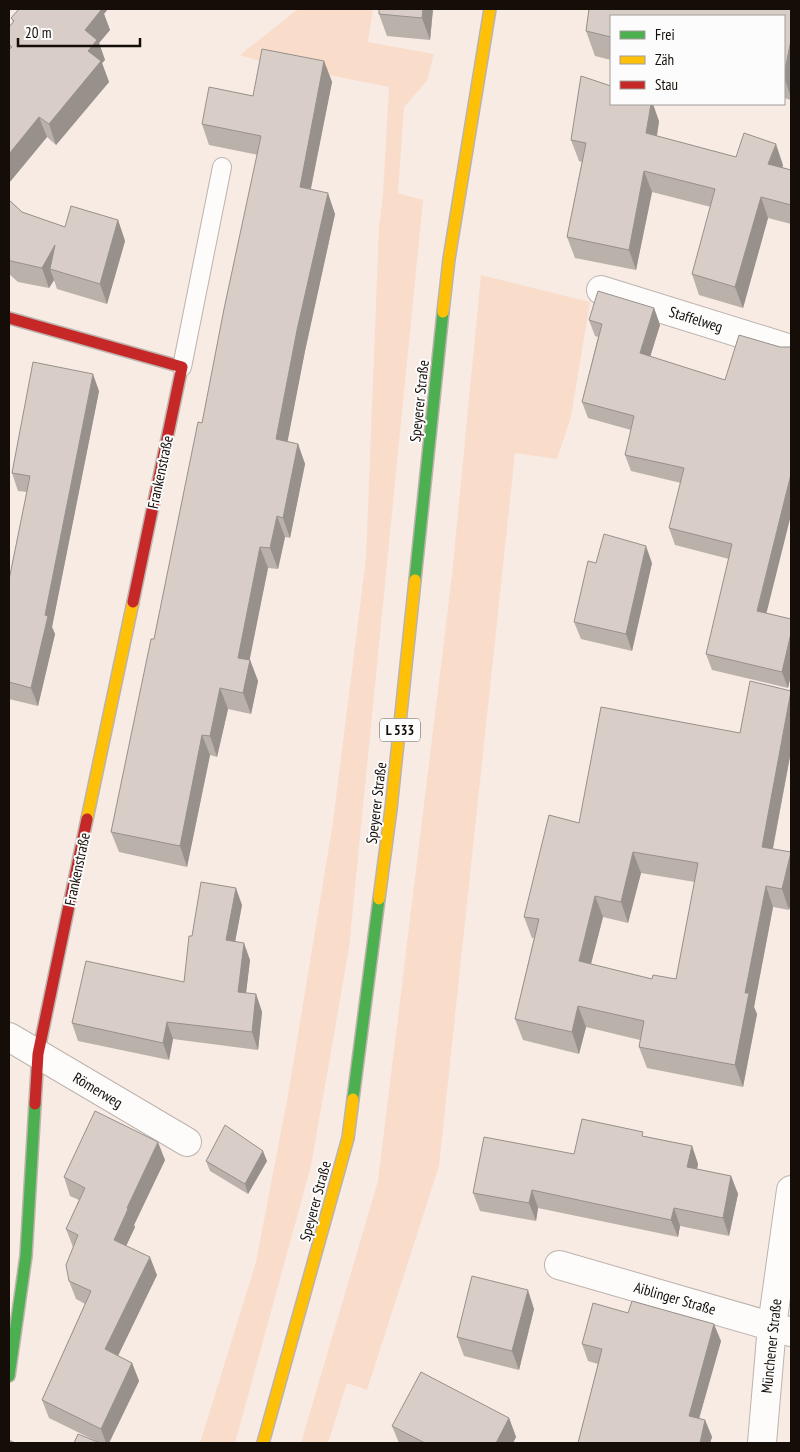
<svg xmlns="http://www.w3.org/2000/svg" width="800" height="1452" font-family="'PT Sans Narrow',sans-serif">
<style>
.green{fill:#f9ddca}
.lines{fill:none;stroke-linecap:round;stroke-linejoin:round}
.lane-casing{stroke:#bdb3ad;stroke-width:20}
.street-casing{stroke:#bdb3ad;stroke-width:30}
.fast-casing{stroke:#bdb3ad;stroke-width:14}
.slow-casing{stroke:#bdb3ad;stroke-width:14}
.jam-casing{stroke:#bdb3ad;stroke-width:14}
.lane{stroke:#fefcfb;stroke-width:18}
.street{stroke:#fefcfb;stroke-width:28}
.fast{stroke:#4caf50;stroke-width:11}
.slow{stroke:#ffc107;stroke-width:11}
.jam{stroke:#c62828;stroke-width:11}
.wall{fill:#bab1ab;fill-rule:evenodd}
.shaded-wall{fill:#97908b}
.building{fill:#d8cec7;stroke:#97908b;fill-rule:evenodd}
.labels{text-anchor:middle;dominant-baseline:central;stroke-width:4;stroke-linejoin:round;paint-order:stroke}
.shield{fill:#fcfcfc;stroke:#5a5550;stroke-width:1}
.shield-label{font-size:14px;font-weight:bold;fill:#150d07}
.street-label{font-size:15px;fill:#150d07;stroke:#fcfcfc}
</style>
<rect width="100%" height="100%" fill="#f7ebe4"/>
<g class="green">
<polygon points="298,9 373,9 368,42 434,54 427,81 404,107 398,193 423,200 349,948 311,1166 235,1443 200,1443 256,1262 288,1095 333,822 366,559 379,228 383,193 389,87 264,62 240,55"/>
<polygon points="481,275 590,302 571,417 557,459 515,453 439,1166 367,1390 347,1383 328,1443 301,1443 378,1181 452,575"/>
</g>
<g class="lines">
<g class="lane-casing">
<polyline id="lane" points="182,367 222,167"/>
</g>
<g class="street-casing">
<g id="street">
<polyline points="601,290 791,349"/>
<polyline points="9,1037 187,1142"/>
<polyline points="559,1265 791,1332"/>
<polyline points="762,1443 772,1326 791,1190"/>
</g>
</g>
<g class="fast-casing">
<g id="fast">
<polyline points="415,580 443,312"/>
<polyline points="353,1099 379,899"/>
<polyline points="9,1376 26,1256 35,1104"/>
</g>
</g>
<g class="slow-casing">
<g id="slow">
<polyline points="443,312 449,259 490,9"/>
<polyline points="87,819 133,602"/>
<polyline points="379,899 391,809 415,580"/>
<polyline points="263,1443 348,1138 353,1099"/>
</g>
</g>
<g class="jam-casing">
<g id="jam">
<polyline points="9,318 182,367 133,602"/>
<polyline points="35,1104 38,1054 87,819"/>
</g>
</g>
<use href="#lane" class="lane"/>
<use href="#street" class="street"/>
<use href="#fast" class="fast"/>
<use href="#slow" class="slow"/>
<use href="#jam" class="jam"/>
</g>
<g class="wall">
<polygon points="433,9 430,40 387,36 379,14"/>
<polygon points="589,9 791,9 791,100 784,98 784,16 611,16 611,60 595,56 586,31"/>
<polygon points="104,14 110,30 99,43 105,60 102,63 109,82 56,145 47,137 9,183 9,27 13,22 11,18"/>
<polygon points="324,61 332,82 311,189 335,214 305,351 287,441 298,444 305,464 290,538 285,537 278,569 268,568 249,660 250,660 258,681 251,714 228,709 217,757 210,755 187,867 119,852 111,832 202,423 258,155 209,145 202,124 253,96"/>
<polygon points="659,121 657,136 736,157 783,165 782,167 791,170 791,224 768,218 743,308 699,295 692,274 711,207 652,192 636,270 575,258 567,237 582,162 579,161 571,140"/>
<polygon points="9,200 22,212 65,227 118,220 125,241 107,304 57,289 54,280 49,288 18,282 9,274"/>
<polygon points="654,308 660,325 650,357 766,613 791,619 791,675 788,688 712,670 706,654 729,559 675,545 669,528 681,483 631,471 625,455 631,430 588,418 582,402 598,337 595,336 589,320"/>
<polygon points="99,391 52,627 55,634 38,706 9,699 9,580 27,492 18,491 12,473"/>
<polygon points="652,563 632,651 581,639 574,622"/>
<path d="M791,693V751L773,849L791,852V902L789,910L773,907L754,1007L757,1014L743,1087L647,1068L639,1047L640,1040L586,1027L579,1054L523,1040L515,1019L534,938H532L524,917L579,823L740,733ZM641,873L695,882L676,979H652L591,964L603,917L628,923Z"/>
<polygon points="242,905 235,942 250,960 246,993 256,994 262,1012 258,1050 173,1039 169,1060 78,1041 72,1023 184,982 192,936"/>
<polygon points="644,1136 692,1146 698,1164 697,1169 731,1176 738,1194 729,1236 680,1226 678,1237 538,1208 536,1221 480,1211 473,1193 574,1154"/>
<polygon points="165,1160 134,1225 135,1227 126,1246 157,1275 118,1356 132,1363 139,1381 109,1443 74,1443 98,1442 49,1418 42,1400 85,1304 76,1299 69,1281 73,1247 66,1229 79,1200 70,1196 64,1177"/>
<polygon points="206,1161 267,1161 248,1194 210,1171"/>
<polygon points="534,1309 519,1370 464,1356 457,1337"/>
<polygon points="721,1341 699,1418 705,1420 712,1437 710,1443 578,1443 598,1364 588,1361 582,1344"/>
<polygon points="509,1418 516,1437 513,1443 399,1443 392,1426"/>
</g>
<g class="shaded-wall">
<polygon points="94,9 108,9 104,14 110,30 99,43 105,60 102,63 109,82 56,145 49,124 88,51 85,30"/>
<polygon points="423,9 433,9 430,40 422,18"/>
<polygon points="791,40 791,97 784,77"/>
<polygon points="324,61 332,82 307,207 300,187"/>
<polygon points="651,104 653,104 659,121 654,154 646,133"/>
<polygon points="39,117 47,137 9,183 9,154"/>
<polygon points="776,144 783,165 776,185 768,164"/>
<polygon points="644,171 652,192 636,270 629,250"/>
<polygon points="328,193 335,214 305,351 284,460 276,439 297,330"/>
<polygon points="761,197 768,218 743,308 735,287"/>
<polygon points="118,220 125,241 107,304 100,284"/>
<polygon points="55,245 50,269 54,280 49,288 42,268"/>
<polygon points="654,308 660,325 646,370 640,353"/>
<polygon points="93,374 99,391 52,627 55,634 38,706 31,688 45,615"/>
<polygon points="298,444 305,464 290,538 283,518"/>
<polygon points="791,474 791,515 763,627 757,611"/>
<polygon points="277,516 285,537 278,569 270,548"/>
<polygon points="646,546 652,563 632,651 626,634"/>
<polygon points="260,547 268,568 246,678 238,658"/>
<polygon points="791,633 791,675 788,688 782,672"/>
<polygon points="250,660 258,681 251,714 243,693"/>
<polygon points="220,688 228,709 217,757 210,736"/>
<polygon points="791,691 791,751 769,868 762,847"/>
<polygon points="202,735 210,755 187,867 180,846"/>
<polygon points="633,852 641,873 628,923 621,902"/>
<polygon points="791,852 791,902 789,910 782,889"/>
<polygon points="766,886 773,907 754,1007 757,1014 743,1087 735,1065 745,993"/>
<polygon points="236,888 242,905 232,958 226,940"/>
<polygon points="595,896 603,917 586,983 579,961"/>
<polygon points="244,943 250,960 244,1010 238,992"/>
<polygon points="256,994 262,1012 258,1050 252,1032"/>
<polygon points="578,1006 586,1027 579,1054 572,1032"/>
<polygon points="167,1022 173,1039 169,1060 163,1043"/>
<polygon points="158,1142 165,1160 134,1225 135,1227 120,1259 114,1240 127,1208"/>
<polygon points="692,1146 698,1164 694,1185 687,1167"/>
<polygon points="263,1151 267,1161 248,1194 245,1184"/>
<polygon points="731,1176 738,1194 729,1236 723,1218"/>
<polygon points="532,1190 538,1208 536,1221 529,1203"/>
<polygon points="674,1208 680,1226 678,1237 671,1220"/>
<polygon points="150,1257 157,1275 112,1368 105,1349"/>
<polygon points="528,1290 534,1309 519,1370 512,1351"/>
<polygon points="714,1324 721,1341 695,1433 689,1416"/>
<polygon points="132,1363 139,1381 109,1443 106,1443 101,1429"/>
<polygon points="509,1418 516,1437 513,1443 496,1443"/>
<polygon points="705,1420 712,1437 710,1443 700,1443"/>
</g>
<g class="building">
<polygon points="19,9 102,9 85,30 97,40 88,51 101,61 49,124 39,117 9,154 9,50 12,47 9,44 9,27 14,21 11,18"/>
<polygon points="379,9 423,9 422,18 379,14"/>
<polygon points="589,9 791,9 791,40 784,74 784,16 611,16 611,37 586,31"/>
<polygon points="262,49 324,61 300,187 328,193 297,330 276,439 298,444 283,518 277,516 270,548 260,547 238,658 250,660 243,693 220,688 210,736 202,735 180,846 111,832 151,639 154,639 198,422 202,423 224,309 261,136 202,124 209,87 253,96"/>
<polygon points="581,76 611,86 611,104 651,104 646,133 736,157 744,133 776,144 768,164 791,170 791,205 761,197 735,287 692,274 715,189 644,171 629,250 567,237 586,143 571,140"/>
<polygon points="9,200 22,212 65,227 71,206 118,220 100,284 50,269 55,245 42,268 11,261 9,260"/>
<polygon points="598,291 654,308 640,353 725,380 739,335 780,347 791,347 791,474 757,611 791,619 791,633 782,672 706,654 732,544 669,528 684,468 625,455 634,416 582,402 602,324 589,320"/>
<polygon points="33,362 93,374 45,615 48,616 31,688 9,682 9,580 30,476 12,473"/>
<polygon points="604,534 646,546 626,634 574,622 588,561 596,563"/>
<path d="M750,681L791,691L762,847L791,852L782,889L766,886L745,993H749L735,1065L639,1047L644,1021L578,1006L572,1032L515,1019L539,919L524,917L549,815L579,823L601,707L740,733ZM633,852L698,863L676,979L653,975L652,979L579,961L595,896L621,902Z"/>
<polygon points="201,882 236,888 226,940 244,943 238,992 256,994 252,1032 167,1022 163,1043 72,1023 86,961 184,982 189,936 192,936"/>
<polygon points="95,1111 158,1142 127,1208 128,1209 114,1240 150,1257 105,1349 132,1363 101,1429 42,1400 91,1291 69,1281 66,1265 78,1235 66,1229 85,1188 64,1177"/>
<polygon points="582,1119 643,1132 642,1136 692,1146 687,1167 731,1176 723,1218 674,1208 671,1220 532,1190 529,1203 473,1193 484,1137 574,1154"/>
<polygon points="225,1125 263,1151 245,1184 206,1161"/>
<polygon points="472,1276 528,1290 512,1351 457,1337"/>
<polygon points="632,1301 714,1324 689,1416 705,1420 700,1443 578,1443 602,1349 582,1344 593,1303 628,1313"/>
<polygon points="421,1372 509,1418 496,1443 425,1443 392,1426"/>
<polygon points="78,1434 100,1443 74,1443"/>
<polygon points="9,1440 15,1443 9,1443"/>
</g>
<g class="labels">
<rect class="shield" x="380" y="718.5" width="40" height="23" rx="4"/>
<g class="shield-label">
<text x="400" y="730">L 533</text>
</g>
<g class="street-label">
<text transform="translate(696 319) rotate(17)">Staffelweg</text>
<text transform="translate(419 401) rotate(-84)">Speyerer Straße</text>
<text transform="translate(160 472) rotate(-78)">Frankenstraße</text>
<text transform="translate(376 803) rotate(-83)">Speyerer Straße</text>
<text transform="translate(77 869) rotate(-78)">Frankenstraße</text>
<text transform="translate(98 1090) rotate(31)">Römerweg</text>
<text transform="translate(315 1201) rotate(-75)">Speyerer Straße</text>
<text transform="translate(675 1298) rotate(16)">Aiblinger Straße</text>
<text transform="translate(771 1346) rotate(-84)">Münchener Straße</text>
</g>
</g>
<rect width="800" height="1452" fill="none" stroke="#150d07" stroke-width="20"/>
<rect x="610" y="15" width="175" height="90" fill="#fcfcfc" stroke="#a09c9a"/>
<rect x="620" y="31" width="25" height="8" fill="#4caf50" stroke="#a09c9a"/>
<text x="655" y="40" font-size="15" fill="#150d07">Frei</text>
<rect x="620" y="56" width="25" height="8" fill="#ffc107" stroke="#a09c9a"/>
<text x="655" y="65" font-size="15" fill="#150d07">Zäh</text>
<rect x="620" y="81" width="25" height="8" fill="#c62828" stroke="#a09c9a"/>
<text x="655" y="90" font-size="15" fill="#150d07">Stau</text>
<path d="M18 38v8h122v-8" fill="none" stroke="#150d07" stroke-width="2.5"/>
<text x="25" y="38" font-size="15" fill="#150d07" stroke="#fcfcfc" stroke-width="4" paint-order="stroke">20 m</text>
</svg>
